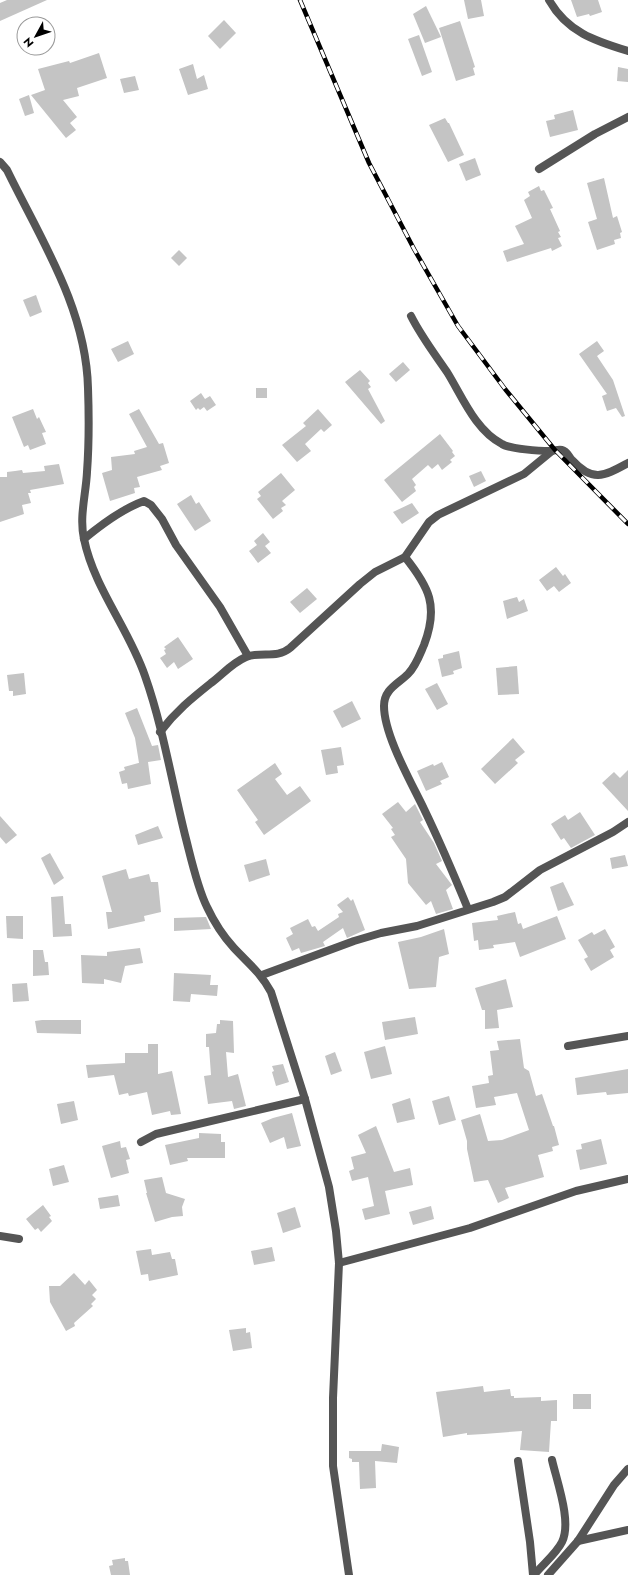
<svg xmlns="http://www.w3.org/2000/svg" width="628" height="1575" font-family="Jost,sans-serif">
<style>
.building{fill:#c4c4c4}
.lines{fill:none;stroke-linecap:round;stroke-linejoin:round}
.street{stroke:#555;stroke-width:8}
.rail-casing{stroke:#000;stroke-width:4.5}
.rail{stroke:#fff;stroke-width:3;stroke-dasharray:9;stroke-linecap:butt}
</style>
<rect width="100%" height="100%" fill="#fff"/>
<g class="building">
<polygon points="7,0 47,0 0,21 0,3"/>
<polygon points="464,0 481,0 484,16 468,19"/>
<polygon points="571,0 598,0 602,12 590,16 589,14 577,17"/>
<polygon points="426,6 441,37 425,43 413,14"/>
<polygon points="224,20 236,33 220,49 208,36"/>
<polygon points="460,21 475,67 473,68 475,75 456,81 439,28"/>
<polygon points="419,35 432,72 422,76 408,39"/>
<polygon points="99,53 107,78 77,88 79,96 63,100 77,117 70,123 76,130 66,138 31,95 45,90 38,69 69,61 70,63"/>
<polygon points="193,64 197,79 204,75 208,89 188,95 179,69"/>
<polygon points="618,67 628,69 628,82 617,81"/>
<polygon points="135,76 139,90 124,93 120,79"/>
<polygon points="29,95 34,113 25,116 19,99"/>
<polygon points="573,110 578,130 550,137 546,121 555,119 554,115"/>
<polygon points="445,118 448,123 449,123 464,155 448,162 429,125"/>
<polygon points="475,158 481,175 466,181 459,164"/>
<polygon points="604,178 613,218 617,216 622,232 620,233 621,238 614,240 615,244 597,250 588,222 597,219 587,183"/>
<polygon points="539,186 541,191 544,190 553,208 550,209 560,231 558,232 561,237 558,238 562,246 552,251 551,248 507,262 503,251 524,244 515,226 532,218 524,200 530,196 528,192"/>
<polygon points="179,250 187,258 179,266 171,258"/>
<polygon points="36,295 42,312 30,317 23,300"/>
<polygon points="128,341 134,354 118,362 111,349"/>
<polygon points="597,341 604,351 597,356 613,380 625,416 622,417 616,408 607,411 602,396 607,394 579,354"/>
<polygon points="403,362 410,370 396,382 389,374"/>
<polygon points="360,370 370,381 368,383 371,387 368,389 385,421 381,424 345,382"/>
<rect x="256" y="388" width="11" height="10"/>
<polygon points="201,393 205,399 210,396 216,405 207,411 204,407 200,410 198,408 196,410 190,401"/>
<polygon points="33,409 37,419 39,417 46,432 42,433 46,444 30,450 28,445 24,447 12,417"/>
<polygon points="139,409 159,444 163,443 169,463 160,466 162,470 137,477 140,487 134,488 135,493 110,501 102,473 112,470 111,457 135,454 134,451 147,447 129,414"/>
<polygon points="318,409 332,425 324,432 321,429 305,444 311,451 297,462 282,445 306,426 303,423"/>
<polygon points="440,434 453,451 452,452 455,456 450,460 452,462 442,470 438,464 432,469 428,465 412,479 416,485 414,487 416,491 402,502 384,480"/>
<polygon points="59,464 64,484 30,490 31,493 28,493 31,503 22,505 24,514 0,522 0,477 7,477 7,472 15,471 22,470 23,473 45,471 44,466"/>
<polygon points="481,471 486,481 474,487 469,476"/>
<polygon points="281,473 295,490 282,501 286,505 281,508 283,511 273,519 257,499 261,496 258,492"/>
<polygon points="191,495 196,504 199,502 211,521 195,531 177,504"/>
<polygon points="412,503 419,513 402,524 393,512"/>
<polygon points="263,533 270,542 265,546 271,553 258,563 249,551 257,545 254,541"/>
<polygon points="556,567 563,576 565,574 571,583 559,592 554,586 547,591 539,580"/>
<polygon points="307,588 317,599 300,613 290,602"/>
<polygon points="517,597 519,602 524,599 528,611 507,619 503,601"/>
<polygon points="178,637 193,659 178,669 174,662 167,668 160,658 166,654 164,650 166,649 164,647"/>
<polygon points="459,651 462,668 453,671 454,674 442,677 438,659 443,658 443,655"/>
<polygon points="517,666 519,694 498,695 496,668"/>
<polygon points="24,673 26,694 13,696 13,691 9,691 7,675"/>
<polygon points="437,683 448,704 437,710 425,689"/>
<polygon points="352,701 361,719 342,728 333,711"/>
<polygon points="137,708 152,746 158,745 161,760 148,762 151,784 128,789 127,783 122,784 119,772 125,770 124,767 142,762 139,763 135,738 125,713"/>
<polygon points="513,738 525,752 515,760 518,763 495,784 481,769"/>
<polygon points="341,747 344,765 337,766 338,773 326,775 321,750"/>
<polygon points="442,762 449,777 440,781 442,784 426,791 417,771 433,764 434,766"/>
<polygon points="275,763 282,774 275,779 287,795 300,786 311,801 264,835 255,822 258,820 237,790"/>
<polygon points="628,770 628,811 602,783 614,772 620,778"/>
<polygon points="398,802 406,812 415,804 423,820 420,822 434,843 442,861 436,864 452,885 446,890 453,909 436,914 431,901 426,905 408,883 406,859 391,837 395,835 391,829 393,828 382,814"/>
<polygon points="580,812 595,835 571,848 564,838 561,840 551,824 565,815 568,820"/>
<polygon points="0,816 17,835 6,844 0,837"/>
<polygon points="158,826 163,838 138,845 135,835"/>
<polygon points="50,853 64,878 54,885 41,858"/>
<polygon points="625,855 628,866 612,869 610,858"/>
<polygon points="266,859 270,875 249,882 244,865"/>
<polygon points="126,869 129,879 149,874 151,882 158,882 161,912 144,916 145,921 108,929 106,912 112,912 102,876"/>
<polygon points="563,882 574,905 558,911 550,887"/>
<polygon points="63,896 65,924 71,924 72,936 53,937 51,897"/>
<polygon points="348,897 351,901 353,899 365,930 347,938 343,928 323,942 325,946 301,953 299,948 292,951 286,938 293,934 290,928 308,919 312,927 315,926 318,931 339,917 338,914 343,912 337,905"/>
<polygon points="515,912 518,924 521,923 523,929 557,916 566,939 520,957 515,942 493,945 494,948 479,950 478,940 474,941 472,923 498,920 497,916"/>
<polygon points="6,916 23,916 23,939 7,938"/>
<polygon points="206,917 211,929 174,931 174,918"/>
<polygon points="444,929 449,954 439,957 436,987 409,989 398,942 421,937"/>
<polygon points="605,929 615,947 610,950 614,957 591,971 584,959 588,957 578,940 592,932 594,935"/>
<polygon points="140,948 143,963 125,966 121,983 104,979 104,984 82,983 81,955 107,956 107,952"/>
<polygon points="33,950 43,950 45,962 48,962 49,975 33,976"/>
<polygon points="174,973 211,975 210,985 218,985 217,996 191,994 190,1002 173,1001"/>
<polygon points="506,979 513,1007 497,1010 499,1028 485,1029 485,1010 482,1010 475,988"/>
<polygon points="27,983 29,1001 13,1002 12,984"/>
<polygon points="415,1017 418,1034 385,1040 382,1022"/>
<polygon points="42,1020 81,1020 81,1034 37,1033 35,1021"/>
<polygon points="220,1020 233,1021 234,1053 226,1052 228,1077 238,1074 246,1106 234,1109 232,1101 208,1104 204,1076 211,1075 209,1047 206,1047 206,1034 216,1033 217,1024 220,1024"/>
<polygon points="520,1039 524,1068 529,1071 536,1096 542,1094 553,1126 554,1126 559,1145 552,1147 553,1151 538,1155 544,1177 505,1188 509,1198 498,1203 488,1180 474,1182 467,1149 467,1141 461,1120 480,1114 488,1141 502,1140 529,1130 517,1093 494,1097 496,1105 476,1108 472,1086 489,1083 488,1076 493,1075 490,1051 499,1050 497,1041"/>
<polygon points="148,1044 158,1044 158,1074 172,1071 181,1114 171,1115 170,1111 152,1115 147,1092 129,1096 128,1093 119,1095 114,1075 88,1078 86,1065 125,1063 125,1053 148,1053"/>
<polygon points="385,1046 392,1074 371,1079 364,1052"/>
<polygon points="335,1052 342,1071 331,1075 325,1056"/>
<polygon points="283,1064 289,1082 276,1086 272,1072 274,1071 272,1066"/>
<polygon points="628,1069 628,1093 607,1095 606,1092 577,1095 575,1078"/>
<polygon points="449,1096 456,1120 439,1125 432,1101"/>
<polygon points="410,1098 415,1119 397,1123 392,1104"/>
<polygon points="74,1101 78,1120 61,1124 57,1104"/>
<polygon points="292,1113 301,1146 287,1149 284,1137 270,1143 261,1123 273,1118"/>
<polygon points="376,1126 394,1172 410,1168 413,1185 385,1191 390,1214 365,1220 362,1209 374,1206 368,1177 352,1181 349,1171 354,1169 351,1157 366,1153 358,1135"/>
<polygon points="199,1133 221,1134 221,1142 225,1142 225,1158 187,1158 188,1161 170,1165 165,1145 199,1138"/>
<polygon points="601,1139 607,1164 580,1170 576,1150 582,1149 581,1144"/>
<polygon points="120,1141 121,1148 126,1147 130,1159 126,1160 129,1173 111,1178 102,1146"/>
<polygon points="64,1165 69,1182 53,1186 49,1169"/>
<polygon points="162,1177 166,1193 185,1199 182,1207 183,1216 172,1217 155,1222 146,1193 147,1193 144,1180"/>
<polygon points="118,1195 120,1206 100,1209 98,1198"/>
<polygon points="43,1205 51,1216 49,1217 52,1221 41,1232 38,1228 35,1230 26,1219"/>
<polygon points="431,1206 434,1219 413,1225 409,1212"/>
<polygon points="295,1207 301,1227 283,1233 277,1213"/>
<polygon points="272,1247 275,1261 254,1265 251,1251"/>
<polygon points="151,1249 152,1255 170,1252 172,1259 175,1259 178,1275 149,1281 148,1274 141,1275 136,1251"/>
<polygon points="74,1273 85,1285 89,1280 97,1290 92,1295 96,1299 91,1304 93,1306 74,1323 75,1326 66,1331 50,1302 49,1286 60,1286"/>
<polygon points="246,1328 246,1333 250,1332 252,1348 233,1351 229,1330"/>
<polygon points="483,1386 484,1392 510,1389 511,1396 514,1396 514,1398 541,1397 541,1401 557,1400 557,1421 551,1421 549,1452 520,1450 522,1431 484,1434 467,1435 467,1433 443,1437 436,1392"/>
<rect x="573" y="1394" width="18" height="15"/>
<polygon points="382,1444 399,1447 397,1463 375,1461 376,1488 360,1489 359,1462 352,1462 352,1459 349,1458 349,1451 381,1451"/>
<polygon points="125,1558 125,1561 128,1561 130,1575 111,1575 109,1566 113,1565 112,1560"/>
</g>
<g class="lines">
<g class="street">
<path d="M549,0C567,32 595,41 628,51"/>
<path d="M0,162L7,170C41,240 86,308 88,388C89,416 89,445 87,472C86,494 79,517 84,539C94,588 129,629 145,676C163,727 172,783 185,835C191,858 197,887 207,907C214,922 223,936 234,948C249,964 260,972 271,992L305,1099L329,1187L336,1231L339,1263L333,1398V1466L349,1575"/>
<polyline points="539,169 595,134 628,117"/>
<path d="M411,316C421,336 434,353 447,372C462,396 475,430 502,444C510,449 540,451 550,451C554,451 558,449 562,450C567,451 569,457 572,460C593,483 604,476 628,463"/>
<path d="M84,539C102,524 122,509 144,501L151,505L162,519L176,545L220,607L248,656"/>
<path d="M405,557C429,587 439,606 424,645C420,654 416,666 408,674C398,684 384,689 384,706C384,735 411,782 424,809C440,842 454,875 468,909"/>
<path d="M160,732C176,711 191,699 211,683C223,674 232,663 246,657C261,651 277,659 290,648L360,584L375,572L405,557L429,522L438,515L524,474L552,451"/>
<polyline points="262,975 354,941 381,933 417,926 493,902 505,897 540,870 613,832 628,822"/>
<polyline points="568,1046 628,1036"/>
<polyline points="141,1142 156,1134 305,1099"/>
<polyline points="0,1236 19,1239"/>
<polyline points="339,1263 470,1228 576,1191 628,1179"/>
<polyline points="518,1461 530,1542 533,1575"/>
<polyline points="578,1541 628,1530"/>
<path d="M534,1575C543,1564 556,1554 562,1542C572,1522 557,1482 552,1460"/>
<polyline points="548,1575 578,1541 614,1485 628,1469"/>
</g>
<g class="rail-casing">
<polyline id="rail" points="300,0 369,163 414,249 458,326 505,389 555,450 628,524"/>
</g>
<use href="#rail" class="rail"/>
</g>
<g transform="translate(36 36) rotate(230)"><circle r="19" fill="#ffffff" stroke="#999999"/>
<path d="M0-3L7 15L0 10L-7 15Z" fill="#000000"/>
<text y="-6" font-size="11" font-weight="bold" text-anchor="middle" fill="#000000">N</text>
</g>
</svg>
